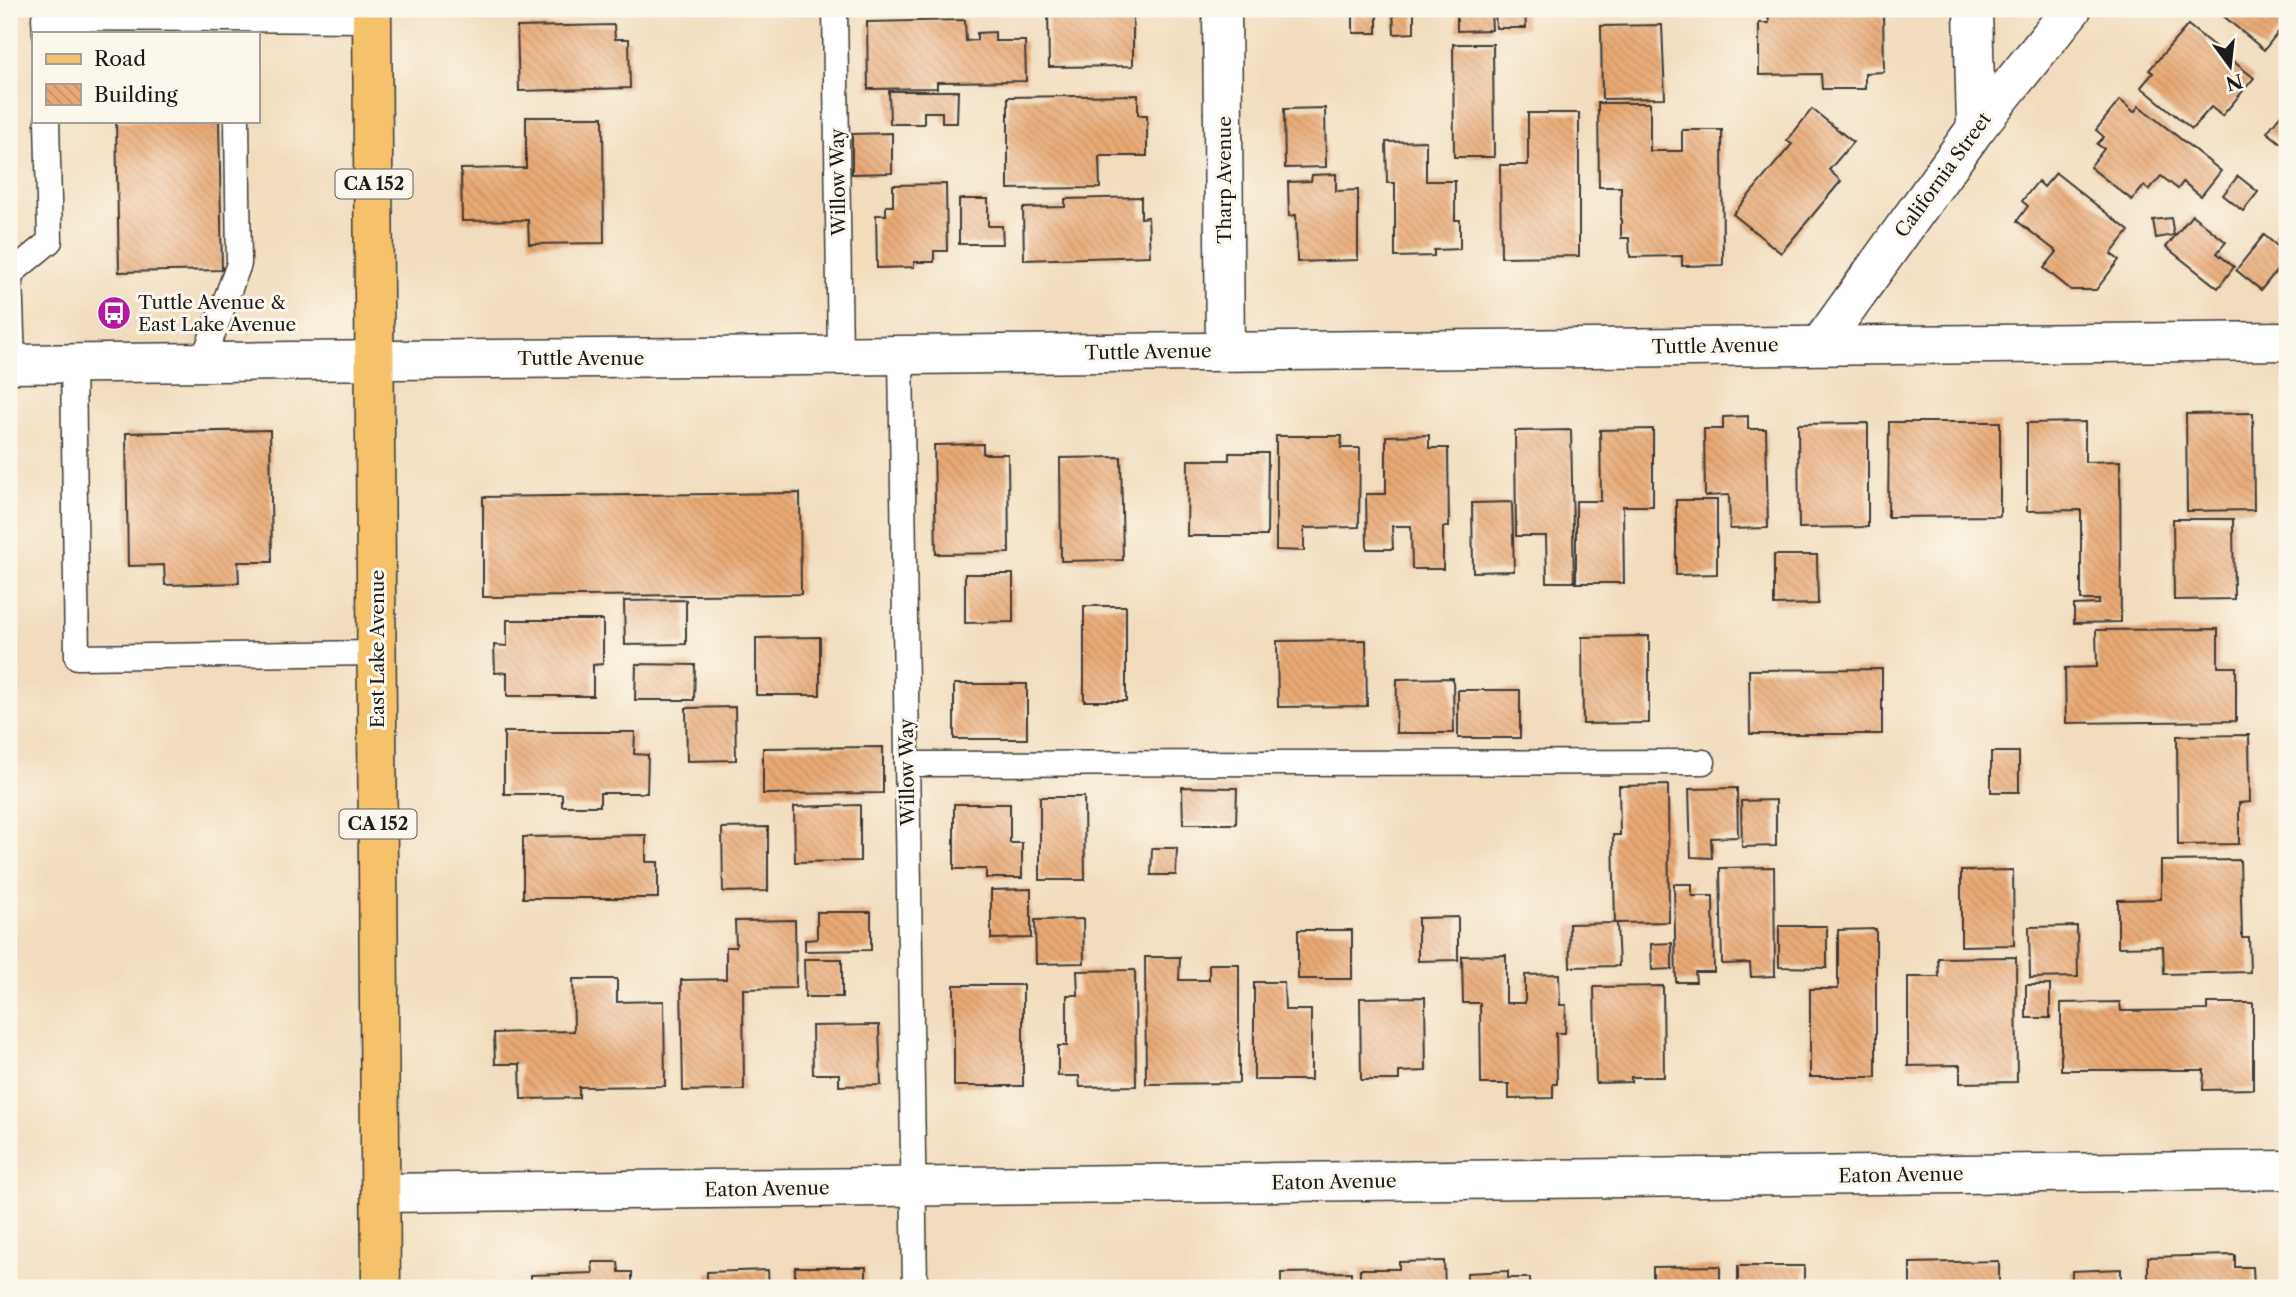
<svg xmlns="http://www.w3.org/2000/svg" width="2296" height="1297" font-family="'Libre Caslon Text',serif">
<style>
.building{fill:url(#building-back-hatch)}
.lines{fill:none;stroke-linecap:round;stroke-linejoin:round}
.service-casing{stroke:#3c3934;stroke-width:27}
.minor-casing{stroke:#3c3934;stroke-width:41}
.tertiary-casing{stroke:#3c3934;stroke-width:41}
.primary-casing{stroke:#3c3934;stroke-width:41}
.service{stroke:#fff;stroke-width:24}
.minor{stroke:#fff;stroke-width:38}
.tertiary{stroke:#fff;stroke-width:38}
.primary{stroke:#f5c16b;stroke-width:38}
.labels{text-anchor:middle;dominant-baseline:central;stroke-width:6;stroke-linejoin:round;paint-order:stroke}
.shield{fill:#fbf7ec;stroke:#5f5e5a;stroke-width:2}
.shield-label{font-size:18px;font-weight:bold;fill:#1c1c1c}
.street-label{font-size:19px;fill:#1c1c1c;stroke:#fbf7ec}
.poi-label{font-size:19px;fill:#1c1c1c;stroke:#fbf7ec;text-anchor:start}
</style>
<defs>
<pattern id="building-back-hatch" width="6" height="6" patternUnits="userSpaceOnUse" patternTransform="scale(1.75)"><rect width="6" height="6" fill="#e8a873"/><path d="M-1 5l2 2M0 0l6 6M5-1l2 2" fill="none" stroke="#c69063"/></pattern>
</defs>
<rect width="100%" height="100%" fill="#fbf7ec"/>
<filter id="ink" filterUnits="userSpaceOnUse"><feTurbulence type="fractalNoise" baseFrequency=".0143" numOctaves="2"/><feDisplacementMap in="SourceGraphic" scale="14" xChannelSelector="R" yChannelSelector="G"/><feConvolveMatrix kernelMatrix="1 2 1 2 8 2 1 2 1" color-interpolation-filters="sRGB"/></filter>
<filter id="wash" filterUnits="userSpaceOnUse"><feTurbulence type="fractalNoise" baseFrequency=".00686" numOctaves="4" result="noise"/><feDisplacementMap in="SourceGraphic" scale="28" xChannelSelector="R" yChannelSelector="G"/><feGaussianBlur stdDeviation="1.57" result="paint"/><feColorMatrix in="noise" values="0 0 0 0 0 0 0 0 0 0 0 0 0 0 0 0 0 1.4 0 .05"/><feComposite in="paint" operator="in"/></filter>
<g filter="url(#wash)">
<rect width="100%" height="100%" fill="#f1ddbd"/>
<g id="blocks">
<g class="building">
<rect x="1353" y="9" width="24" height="24"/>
<polygon points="1393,9 1414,9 1414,33 1394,34"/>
<polygon points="1457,9 1491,9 1492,30 1457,31"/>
<polygon points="1495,9 1525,9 1526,28 1496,28"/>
<polygon points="1768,9 1883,9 1884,72 1865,73 1865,89 1822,89 1821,74 1759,75 1759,23 1769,23"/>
<polygon points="2215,9 2287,9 2287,21 2264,50"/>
<polygon points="1133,10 1133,66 1049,67 1048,11"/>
<polygon points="965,20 966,41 977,40 977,33 995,32 995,41 1025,41 1026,81 937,82 937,88 868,89 867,22"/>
<polygon points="614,25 615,39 629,39 630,88 519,91 517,27"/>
<polygon points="1662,25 1665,98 1602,99 1601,26"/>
<polygon points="2188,25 2254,78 2222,116 2211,107 2192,129 2141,87 2153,73 2149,70"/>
<polygon points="1453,44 1493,44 1494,157 1454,157"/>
<polygon points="889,91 958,91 957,123 942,123 942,112 924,112 924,124 890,124"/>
<polygon points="1138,95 1138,115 1147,115 1147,156 1099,156 1100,188 1008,189 1008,97"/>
<polygon points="2120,100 2134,112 2139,106 2221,171 2201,196 2183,182 2178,189 2161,176 2149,190 2144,186 2132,200 2090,167 2104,149 2097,144 2104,137 2096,130"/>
<polygon points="1598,103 1650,103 1650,151 1682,151 1682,130 1722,130 1723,265 1682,266 1682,256 1630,257 1629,238 1621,238 1621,187 1599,187"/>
<polygon points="2287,107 2287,148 2267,132"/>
<polygon points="1325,108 1326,167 1285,168 1284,109"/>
<polygon points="1812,109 1853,142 1829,170 1841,181 1781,253 1733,214 1792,144 1787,141"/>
<polygon points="1528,113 1579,113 1579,256 1501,257 1500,165 1528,165"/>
<polygon points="526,117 603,117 604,243 529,244 528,220 462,221 461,169 526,168"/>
<polygon points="116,121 219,121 222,270 119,272"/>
<polygon points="892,133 892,173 852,174 852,134"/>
<polygon points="1426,141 1426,181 1455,181 1455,220 1460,220 1460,249 1434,250 1434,256 1395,257 1395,183 1387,183 1386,142"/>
<polygon points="2056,173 2129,231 2111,254 2119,260 2096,290 2071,290 2044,268 2057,252 2017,221 2028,206 2022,201 2038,181 2044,187"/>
<polygon points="1336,174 1336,191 1358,190 1358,260 1297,262 1296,215 1289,216 1288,182 1311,181 1312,175"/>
<polygon points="2238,176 2258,192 2243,211 2223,195"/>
<polygon points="946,184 947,251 934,251 934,262 914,262 914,267 877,268 876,215 886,215 886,206 893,206 893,185"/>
<polygon points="1141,197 1141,218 1148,217 1150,256 1024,260 1023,208 1065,207 1065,199"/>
<polygon points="959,199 988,199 988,226 1002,226 1003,244 959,244"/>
<polygon points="2192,215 2226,242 2217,253 2234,267 2218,288 2166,247"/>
<polygon points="2171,218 2174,235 2156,238 2153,220"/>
<polygon points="2287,218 2287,247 2278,240 2285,230 2281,226"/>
<polygon points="2264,235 2287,254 2287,258 2261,290 2236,270"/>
<polygon points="2253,413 2254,510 2187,511 2186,414"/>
<polygon points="1748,416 1748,429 1766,429 1768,528 1730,529 1729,495 1705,496 1704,429 1723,429 1723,417"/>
<polygon points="1889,422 2000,422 2000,516 1888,517"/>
<polygon points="2085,422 2085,462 2120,461 2121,622 2074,623 2074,605 2099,604 2099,600 2081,600 2081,510 2027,511 2027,423"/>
<polygon points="1868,423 1868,527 1799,528 1798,424"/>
<polygon points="1653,429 1653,506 1623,506 1624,583 1576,583 1576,501 1601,501 1600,430"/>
<polygon points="270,430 272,562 238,562 239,583 165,585 164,565 128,566 126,433"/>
<polygon points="1571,430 1574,582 1547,582 1546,536 1516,536 1515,431"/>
<polygon points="1429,435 1429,448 1448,448 1449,527 1443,527 1443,569 1412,569 1411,526 1392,526 1393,549 1367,549 1366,494 1386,494 1386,436"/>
<polygon points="1276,436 1342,436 1341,448 1360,448 1359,527 1304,528 1304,551 1276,550"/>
<polygon points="983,444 983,454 1008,454 1009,553 936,554 934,445"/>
<polygon points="1229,453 1268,453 1267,536 1187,536 1188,460 1229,460"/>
<polygon points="1121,457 1123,560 1061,561 1060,458"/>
<polygon points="800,493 801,594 483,597 483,497"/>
<polygon points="1676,500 1717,500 1717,574 1676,575"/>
<polygon points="1512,502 1514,571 1473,572 1472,503"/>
<polygon points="2173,519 2233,519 2234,599 2174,600"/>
<polygon points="1774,555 1817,555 1818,604 1774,605"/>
<polygon points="965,574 1013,574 1013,622 965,623"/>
<polygon points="686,600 686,644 625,645 624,601"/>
<rect x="1084" y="606" width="42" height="95"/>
<polygon points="507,620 603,620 603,664 593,665 593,696 507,696 507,672 495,673 494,645 507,646"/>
<polygon points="2218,629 2218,667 2236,667 2236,721 2066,723 2065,668 2097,667 2096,630"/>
<polygon points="1649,636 1649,723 1583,724 1582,637"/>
<polygon points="820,637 820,695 756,695 756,638"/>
<polygon points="1366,640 1367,706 1278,707 1277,641"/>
<polygon points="636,664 695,665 694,700 635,700"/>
<polygon points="1882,669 1882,734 1750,734 1749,670"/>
<polygon points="1453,678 1454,733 1396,733 1397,679"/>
<rect x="954" y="684" width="73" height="55"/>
<rect x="1458" y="690" width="62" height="48"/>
<polygon points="735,707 736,760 687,761 686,708"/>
<polygon points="504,732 635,732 634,754 648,755 647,793 600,793 600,806 562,806 562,794 504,794"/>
<polygon points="2249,735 2250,802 2239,803 2239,844 2178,845 2177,736"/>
<polygon points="883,747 883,793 763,794 763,748"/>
<rect x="1991" y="752" width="28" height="40"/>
<polygon points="1668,785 1669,922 1617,923 1619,966 1570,967 1569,924 1615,923 1613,835 1620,835 1619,786"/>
<polygon points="1182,787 1237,788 1236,824 1183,824"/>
<polygon points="1737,788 1738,837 1711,838 1712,858 1691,857 1689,789"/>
<polygon points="1040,797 1084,797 1085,880 1040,880"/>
<polygon points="1776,800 1776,846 1742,847 1741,801"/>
<polygon points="954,804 1010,804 1010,843 1022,843 1022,878 986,878 986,869 954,869"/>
<polygon points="860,805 860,861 795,862 794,807"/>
<polygon points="768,827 768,891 723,892 722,828"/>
<polygon points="646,835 646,862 658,862 658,898 523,898 523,837"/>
<polygon points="1152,848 1177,848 1176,875 1151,875"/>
<polygon points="2240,860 2242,938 2249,938 2250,972 2164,974 2163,946 2118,947 2118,900 2161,899 2161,861"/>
<polygon points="1774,867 1775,976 1751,977 1750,963 1722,964 1720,868"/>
<polygon points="2013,870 2014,945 1961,946 1961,871"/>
<polygon points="1674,884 1692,884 1692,896 1713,896 1714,972 1695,972 1696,982 1676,982"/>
<polygon points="1031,889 1031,938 991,939 991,890"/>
<polygon points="817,912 871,912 871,950 805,951 805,940 817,939"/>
<polygon points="1458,917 1458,960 1418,961 1418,918"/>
<polygon points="1083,919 1084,963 1036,964 1035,920"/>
<polygon points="795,920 796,988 743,989 744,1090 683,1091 681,980 726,979 726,947 736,947 735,921"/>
<polygon points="1779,926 1827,926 1827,968 1779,967"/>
<polygon points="2077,926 2078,977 2030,978 2029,927"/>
<polygon points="1876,929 1876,1077 1810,1077 1810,989 1838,989 1838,930"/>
<rect x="1298" y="930" width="54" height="49"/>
<polygon points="1672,943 1672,969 1652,970 1651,944"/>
<polygon points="1506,955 1506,1003 1525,1003 1525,975 1559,974 1560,1005 1566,1005 1565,1033 1556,1033 1557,1084 1553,1084 1553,1098 1509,1099 1509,1084 1481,1084 1480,1003 1463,1003 1462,956"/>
<polygon points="1145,957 1180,957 1179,980 1209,980 1209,964 1239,964 1239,1083 1146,1084"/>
<polygon points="2016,957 2017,1082 1960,1083 1960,1065 1908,1066 1908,977 1939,977 1938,958"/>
<polygon points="804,959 842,959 842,997 805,997"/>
<polygon points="1135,970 1136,1086 1080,1087 1079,1076 1058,1076 1058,1046 1067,1046 1067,995 1078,995 1077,971"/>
<polygon points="573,979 617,979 617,1002 664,1001 665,1086 579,1087 579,1098 521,1099 520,1064 495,1064 494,1033 574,1031"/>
<polygon points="1254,982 1284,982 1285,1010 1311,1010 1311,1080 1254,1080"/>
<rect x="954" y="985" width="69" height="101"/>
<rect x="2026" y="985" width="24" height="33"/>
<polygon points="1663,986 1664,1077 1631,1077 1631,1082 1596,1083 1594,987"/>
<polygon points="1425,997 1426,1071 1399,1072 1399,1080 1361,1080 1360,998"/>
<polygon points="2120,1002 2121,1011 2207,1010 2207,1003 2253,1003 2253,1089 2203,1090 2204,1070 2061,1070 2061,1003"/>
<polygon points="879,1025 881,1085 839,1086 839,1074 813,1074 812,1026"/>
<polygon points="2235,1255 2235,1267 2253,1267 2254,1288 2148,1288 2148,1257"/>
<polygon points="1444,1261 1445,1288 1360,1288 1360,1269 1399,1269 1399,1262"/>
<polygon points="1999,1261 1999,1288 1910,1288 1910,1263"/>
<polygon points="592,1262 618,1262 619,1272 632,1272 632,1288 531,1288 531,1275 593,1273"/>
<polygon points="1720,1266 1720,1288 1653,1288 1653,1267"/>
<rect x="1738" y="1266" width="66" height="22"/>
<rect x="795" y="1267" width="71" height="21"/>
<polygon points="2121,1269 2121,1288 2072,1288 2072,1271"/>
<polygon points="768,1270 769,1288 707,1288 707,1272"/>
<polygon points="1508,1271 1508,1278 1530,1278 1530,1288 1467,1288 1467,1273"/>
<polygon points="1351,1272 1351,1288 1281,1288 1281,1273"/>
</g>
</g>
</g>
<g filter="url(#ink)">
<use href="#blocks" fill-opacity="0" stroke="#3c3934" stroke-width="2"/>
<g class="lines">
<g class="service-casing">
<g id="service">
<polyline points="835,9 840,356"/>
<polyline points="45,33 44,18 372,20"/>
<polyline points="901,356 915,1288"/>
<polyline points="203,360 239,264 237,121"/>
<polyline points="73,362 77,657 376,653"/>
<polyline points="13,364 10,274 50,241 47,121"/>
<polyline points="907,764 1703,762"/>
</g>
</g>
<g class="minor-casing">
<g id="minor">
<polyline points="1222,9 1225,351"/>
<polyline points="1973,9 1976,128"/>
<polyline points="1820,345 1976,128 2072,9"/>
<polyline points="381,1193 2287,1170"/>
</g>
</g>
<g class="tertiary-casing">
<polyline id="tertiary" points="9,364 2287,341"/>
</g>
<g class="primary-casing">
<polyline id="primary" points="372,9 381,1288"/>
</g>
<use href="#service" class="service"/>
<use href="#minor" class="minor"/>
<use href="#tertiary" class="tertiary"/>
<use href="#primary" class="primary"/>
</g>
</g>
<defs>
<g id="bus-disc" transform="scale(1.75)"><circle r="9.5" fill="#b5179e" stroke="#fbf7ec"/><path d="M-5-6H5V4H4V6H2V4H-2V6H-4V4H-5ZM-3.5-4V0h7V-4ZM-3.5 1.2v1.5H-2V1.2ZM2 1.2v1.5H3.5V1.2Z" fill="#fff"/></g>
</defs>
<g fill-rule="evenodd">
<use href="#bus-disc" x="114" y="313"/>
</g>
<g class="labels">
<g class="shield">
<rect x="335.5" y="169.5" width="77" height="29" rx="5"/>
<rect x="339.5" y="809.5" width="77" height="29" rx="5"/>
</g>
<g class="shield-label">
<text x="374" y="184">CA 152</text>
<text x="378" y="824">CA 152</text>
</g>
<g class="street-label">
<text transform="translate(1943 175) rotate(-54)">California Street</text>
<text transform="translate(1224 180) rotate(-90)">Tharp Avenue</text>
<text transform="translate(838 182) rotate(-91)">Willow Way</text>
<text transform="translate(1715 346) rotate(-1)">Tuttle Avenue</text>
<text transform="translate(1148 352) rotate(-1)">Tuttle Avenue</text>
<text x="581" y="358">Tuttle Avenue</text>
<text transform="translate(377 649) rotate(-90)">East Lake Avenue</text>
<text transform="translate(907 772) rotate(-91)">Willow Way</text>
<text transform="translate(1901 1175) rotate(-1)">Eaton Avenue</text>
<text transform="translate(1334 1182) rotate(-1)">Eaton Avenue</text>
<text transform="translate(767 1189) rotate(-1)">Eaton Avenue</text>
</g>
<g class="poi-label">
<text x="138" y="302">Tuttle Avenue &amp;<tspan x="138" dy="22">East Lake Avenue</tspan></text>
</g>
</g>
<rect width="2296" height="1297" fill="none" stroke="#fbf7ec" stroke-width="35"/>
<rect x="32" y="32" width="228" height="91" fill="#fbf7ec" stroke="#a29f99" stroke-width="2"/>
<rect x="46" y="54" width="35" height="10" fill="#f5c16b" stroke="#a29f99" stroke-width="2"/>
<text x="94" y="66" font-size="21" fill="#1c1c1c">Road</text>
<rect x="46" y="84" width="35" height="21" fill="url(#building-back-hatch)" stroke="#a29f99" stroke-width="2"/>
<text x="94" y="102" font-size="21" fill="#1c1c1c">Building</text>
<g transform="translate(2230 66) rotate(165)" stroke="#fbf7ec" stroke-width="5" paint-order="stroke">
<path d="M0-5L12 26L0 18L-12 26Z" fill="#1c1c1c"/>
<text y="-10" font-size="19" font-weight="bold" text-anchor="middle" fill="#1c1c1c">N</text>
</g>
</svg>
